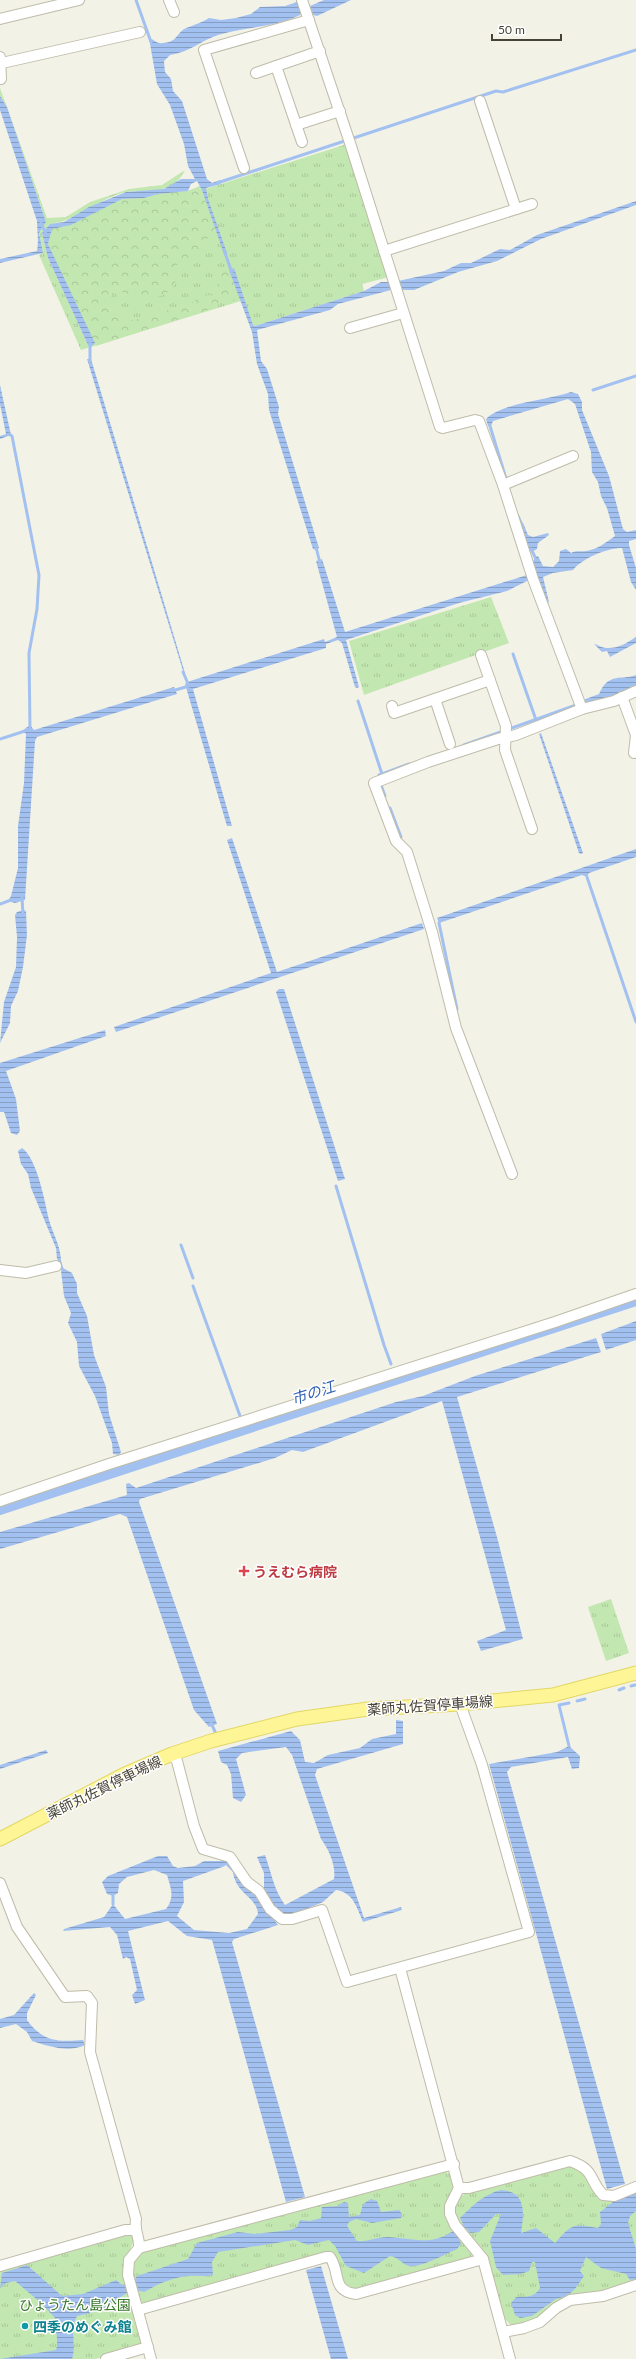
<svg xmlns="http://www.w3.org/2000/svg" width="636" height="2359" font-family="Lato,'Noto Sans JP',sans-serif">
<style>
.grass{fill:url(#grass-tufts)}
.forest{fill:url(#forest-crowns)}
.water{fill:url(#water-rules)}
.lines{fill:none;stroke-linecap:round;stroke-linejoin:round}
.stream{stroke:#a3c1f0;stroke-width:3}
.canal{stroke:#a3c1f0;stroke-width:10}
.minor-casing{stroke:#bfbca9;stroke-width:12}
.major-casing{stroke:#e3d765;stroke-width:15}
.minor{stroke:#fff;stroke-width:10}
.major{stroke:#fef696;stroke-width:13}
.health-dot{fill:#e0444e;stroke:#fff;stroke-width:1.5}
.culture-dot{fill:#0f9aa8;stroke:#fff;stroke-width:1.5}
.labels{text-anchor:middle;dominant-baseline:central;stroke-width:3;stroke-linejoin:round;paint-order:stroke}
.health-label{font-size:14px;font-weight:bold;fill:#be3a42;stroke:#fff;text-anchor:start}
.street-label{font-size:14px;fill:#464336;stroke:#fff}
.park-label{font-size:14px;fill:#377829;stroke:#fff}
.culture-label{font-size:14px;font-weight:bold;fill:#0d838f;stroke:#fff;text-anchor:start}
.water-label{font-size:15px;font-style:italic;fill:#2f60b2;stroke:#fff}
</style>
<defs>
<pattern id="grass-tufts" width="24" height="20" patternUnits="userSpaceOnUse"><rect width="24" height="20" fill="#c3e7b0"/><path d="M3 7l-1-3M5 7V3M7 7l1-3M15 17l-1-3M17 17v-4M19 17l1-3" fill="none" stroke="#a9c798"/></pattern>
<pattern id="forest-crowns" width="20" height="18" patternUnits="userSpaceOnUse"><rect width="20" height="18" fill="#c3e7b0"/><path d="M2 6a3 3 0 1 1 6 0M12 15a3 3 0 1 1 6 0" fill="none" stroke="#a9c798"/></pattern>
<pattern id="water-rules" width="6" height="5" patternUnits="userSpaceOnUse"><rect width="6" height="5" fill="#a3c1f0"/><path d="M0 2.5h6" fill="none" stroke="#879ec3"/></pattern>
</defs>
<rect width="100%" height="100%" fill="#f3f2e7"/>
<g class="grass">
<path d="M0,88L47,218L66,217L90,202L129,189L162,185L185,170C181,179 173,186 163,189C151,192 138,190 126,192C99,198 77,221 50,224L42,233L48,258L88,345L95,343L48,244L52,229L71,225L122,199L144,198L158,194L188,191L200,186L202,190L347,144L389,277L362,284L364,291L255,326L253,325L244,300L81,350L39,255L43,253L39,233L46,222L7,107L0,96Z"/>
<polygon points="491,597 509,643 364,695 349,641"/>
<polygon points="611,1599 629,1653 606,1661 588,1607"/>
<path d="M570,2165L582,2168L602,2198L636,2189V2283L579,2296L538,2320L513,2326C493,2315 494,2277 485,2257C478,2241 456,2231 454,2213C453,2202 460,2196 468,2192Z"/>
<path d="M440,2170C470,2177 439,2203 447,2220C452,2230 464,2240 471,2249L472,2255L468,2260L356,2291L344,2285L335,2259L145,2305C135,2297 131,2277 131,2264L140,2253Z"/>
<polygon points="125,2233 132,2236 134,2241 125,2261 143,2339 141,2346 95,2359 0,2359 0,2269"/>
</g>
<path class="forest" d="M200,186L216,232L214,237L201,240L202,251L194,261L176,265C177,268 178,274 177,277C171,305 134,301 117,289L111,291V303L119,321L134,320L190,304L202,296L211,295L216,298L222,272L229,270L238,296L235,300L227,302L220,296L218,307L96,346L48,244L52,229L71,225L122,199L144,198L158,194L188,191Z"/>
<g class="water">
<polygon points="324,0 351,0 317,16 313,15 310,6"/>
<path d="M300,1L304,13C277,28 247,26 218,35C200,41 190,52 170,55L164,61L165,72L171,79L173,91L182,101L207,179L212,183L220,180L221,184L206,188L208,199L227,253L224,254L202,190L197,181L191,184L188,191L158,194L144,198L122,199L71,225L52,229L48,244L95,343L92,346L88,345L48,258L42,233L50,224L64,222L89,207L126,192L164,189L181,179H195L188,166L184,144L170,105L157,84L149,38C154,39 156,44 163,43C178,42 176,33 186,28C194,25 201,23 209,18L221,20L236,18L251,14L260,7L285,6Z"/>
<path d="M0,96L7,107L46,222L39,233L43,253L0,263V259L37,251C39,241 37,230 37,221L0,110Z"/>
<polygon points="636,201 636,205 541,239 497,261 458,272 414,290 401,290 398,281 444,271 461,263 471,263 500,249 510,250 537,235"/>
<polygon points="234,268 253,325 255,326 364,291 381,282 389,282 391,290 338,304 330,310 257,330 261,361 267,369 279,407 278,414 319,548 316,550 313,549 269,410 268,394 257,364 252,332 229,270"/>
<polygon points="87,359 91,359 185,673 184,674"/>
<polygon points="0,385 11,435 0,439 0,436 6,434 0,404"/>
<path d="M571,392L578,394L582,402V410L609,476L623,529L627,532L636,530V539L629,541V545L636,568V590L631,582L622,548C607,548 583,558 573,570L553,573L543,577L549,602L546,603L529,580L507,591L459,603L346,640L359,687L357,688L355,687L342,643L338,640L326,644V648L193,689L232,826H227L185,684L187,682L324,639L325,642L337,637L316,561L322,559L345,632L527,575L535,557L538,556L543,566L553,567L559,561L560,551L566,549L571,553C577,550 580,552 586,551C596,550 607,542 615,536L607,508L601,496L598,482L592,472L591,452L575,404L568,399L493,421L491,426H488L486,419C501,403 548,400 571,392Z"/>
<polygon points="523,523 528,535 533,537 548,533 549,535 538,543 537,549 532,552 528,548 521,525"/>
<path d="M636,637V643L610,657L607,651L602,652L594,644C599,645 602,648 606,648C617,649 627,643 636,637Z"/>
<path d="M636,675V685L616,695L584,703L583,700L599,694C609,672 619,681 636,675Z"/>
<polygon points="174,687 177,694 37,737 35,741 25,900 15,903 8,901 11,896 18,868 18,826 24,783 26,734 22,731 30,725 34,730"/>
<polygon points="541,733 583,853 581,854 579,853 539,734"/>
<polygon points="232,838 277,972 422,923 424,929 116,1032 114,1027 271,973 227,840"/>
<polygon points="636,849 636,857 589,873 587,877 582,875 439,923 437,918"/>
<polygon points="23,910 26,911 27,935 23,967 18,991 11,1006 10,1023 0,1043 4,1002 16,967 17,937 15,915 17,912"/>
<polygon points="279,989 284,989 345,1179 338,1181 276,992"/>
<polygon points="105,1030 106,1036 6,1071 16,1099 20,1131 17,1135 11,1133 4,1112 0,1112 0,1063"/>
<path d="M22,1148C37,1158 45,1202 49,1220C53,1234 60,1245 61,1259H57L56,1248L31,1188L28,1174L21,1164L18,1151Z"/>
<polygon points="63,1268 72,1273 77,1284 77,1293 87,1316 94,1355 106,1387 109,1414 121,1452 119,1455 113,1454 112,1443 95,1396 79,1366 77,1342 68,1323 71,1313 64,1296 61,1271"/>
<polygon points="636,1321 636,1340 606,1350 601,1334"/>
<polygon points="596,1338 601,1352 457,1397 497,1537 523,1639 481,1651 477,1641 506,1630 442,1401 303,1452 292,1450 275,1458 140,1499 139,1502 217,1724 209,1727 194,1710 127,1517 120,1514 0,1549 0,1532 127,1495 126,1484 129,1483 136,1488 396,1402 423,1396 475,1376"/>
<path d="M396,1720L403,1721V1744L317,1769L315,1775L364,1918L401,1907L402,1910L363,1922C357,1908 353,1892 336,1890L323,1902L295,1914H284L276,1910L264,1891V1873L257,1857L265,1855C272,1874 273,1888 285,1905L334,1879C336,1865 329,1850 321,1839L292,1755L286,1747L242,1753L236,1759L246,1795L241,1802L233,1798L231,1774L227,1765L221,1762L218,1751L291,1731L300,1740L305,1762L314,1763L328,1755L360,1748L372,1739L396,1734Z"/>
<polygon points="569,1746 580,1756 579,1768 572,1769 568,1757 511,1767 507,1772 625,2184 607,2189 489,1764 557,1752"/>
<polygon points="46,1750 48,1753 0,1769 0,1765"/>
<path d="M158,1856H167L173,1866L178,1868L195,1866L204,1861H228L225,1866L183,1881L184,1902L177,1916L194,1930L229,1933L247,1929L258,1914C257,1897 237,1895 233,1873L237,1869L255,1891L278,1925L234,1939L232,1942L305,2197L286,2202L212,1940L187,1936L168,1921L128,1931L145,2000L135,2004L132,1995L137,1990L130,1959L126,1957L123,1959L117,1935L110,1927L63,1931L64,1929L104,1917L113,1904L125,1919L166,1909C175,1897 171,1889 167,1875L154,1870L127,1877L119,1884L118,1893L113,1896L107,1894L102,1882L108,1876Z"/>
<path d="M34,1993L36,1995L27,2013V2020C43,2042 57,2042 83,2040L85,2045C69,2053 47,2046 32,2041L27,2032L16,2024L0,2028V2019L14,2015Z"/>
<path d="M501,2190C527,2191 524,2214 521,2233L536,2228L555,2243C572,2224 572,2223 598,2228L601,2224L600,2212L618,2198L636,2191V2211L630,2216L628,2223L636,2249V2279L630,2280L626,2274L601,2268L586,2257L580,2271L584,2276L575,2289L567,2296L556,2299L532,2316L520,2318L515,2315L511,2303L516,2297C527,2297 535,2297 540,2288L535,2262H532L529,2271L521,2274L503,2275L496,2267L490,2241L501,2214H496L479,2232L470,2233L466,2228L458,2236L461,2244L457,2249C446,2254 420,2268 409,2266C402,2264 398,2257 390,2256L364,2273L346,2266L335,2246L329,2240L308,2245L295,2240L218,2252L212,2262L213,2275C204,2277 196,2275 187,2276C171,2278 158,2284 144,2292C127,2286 118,2302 102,2309C94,2312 86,2314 77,2316C69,2330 77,2345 72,2359H0L56,2350C59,2341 55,2329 55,2318L40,2302L15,2281L6,2283L0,2288L2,2273L27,2265L62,2296L83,2294L116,2280L122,2285L134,2281L137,2276L188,2259L197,2243L238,2232L255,2234L290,2230L297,2227L300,2220L310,2221L321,2218L322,2207L338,2206L344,2202L348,2203L349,2217L360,2215L363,2204L371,2199L377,2201L381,2212L399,2210L402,2214L401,2218L372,2223L356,2219L349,2222L347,2226L357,2241C368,2242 377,2237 388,2237C422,2239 433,2248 463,2224L460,2218C472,2206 484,2194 501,2190Z"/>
<polygon points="321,2266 348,2359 331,2359 306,2270"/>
</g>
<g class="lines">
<g class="stream">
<polyline points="136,0 151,42"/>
<polyline points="217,183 496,91 503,92 636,50"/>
<polyline points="41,223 46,234"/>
<polyline points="224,250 232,273"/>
<polyline points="90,362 90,342"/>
<polyline points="593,390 636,376"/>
<polyline points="490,426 507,482"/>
<polyline points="9,434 12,436 39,575 37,609 29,653 30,729"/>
<polyline points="518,516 523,527"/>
<polyline points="316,547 320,563"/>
<polyline points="531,549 535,557"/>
<polyline points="513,654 536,720"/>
<polyline points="172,691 189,686 183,672"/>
<polyline points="358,701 382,774 379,775"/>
<polyline points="0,739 25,731"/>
<polyline points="464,745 579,704"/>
<polyline points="382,774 409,764"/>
<polyline points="381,785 385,796"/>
<polyline points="390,808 401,837"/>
<polyline points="587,877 636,1022"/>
<polyline points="22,898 23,914"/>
<polyline points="0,904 11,900"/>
<polyline points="439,923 457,1009"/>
<polyline points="336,1186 384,1345 391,1364"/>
<polyline points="181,1245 193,1278"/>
<polyline points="59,1259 62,1269"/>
<polyline points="193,1286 240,1416"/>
<polyline points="631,1686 635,1685"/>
<polyline points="619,1690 624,1688"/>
<polyline points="577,1701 585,1699"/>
<polyline points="211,1723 217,1736"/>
<polyline points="569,1746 559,1705 569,1703"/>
<polyline points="227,1864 234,1871"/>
<polyline points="113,1896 113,1904"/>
</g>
<polyline class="canal" points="0,1510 636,1301"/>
<g class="minor-casing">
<g id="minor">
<polyline points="169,0 174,12"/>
<polyline points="302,0 350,143 440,427 443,428 475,420 479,421 503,485 533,579 582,709"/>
<polyline points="0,19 79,0"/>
<polyline points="0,57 1,79"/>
<polyline points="2,63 140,32"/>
<polyline points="276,66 302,142"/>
<polyline points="256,73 320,51"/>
<polyline points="480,101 516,209"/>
<polyline points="296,125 340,111"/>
<polyline points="244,168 204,50 309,20"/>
<polyline points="384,251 532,204"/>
<polyline points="350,328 403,313"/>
<polyline points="503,485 573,456"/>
<polyline points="481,655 506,726 505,750 532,829"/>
<polyline points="622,697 636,735 634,753"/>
<polyline points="435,699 450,744"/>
<polyline points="392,706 394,713 490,680"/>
<polyline points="512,1174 456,1028 432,932 407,852 396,841 374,783 428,762 498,739 516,735 582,709 614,701 636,691"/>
<polyline points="0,1270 26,1273 56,1266"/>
<polyline points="0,1501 109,1464 555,1322 636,1294"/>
<polyline points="172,1754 177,1761 194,1826 203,1849 230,1857 247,1882 259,1891 270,1909 282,1919 292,1919 322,1910 347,1982 529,1932 482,1765 460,1704"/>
<path d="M0,1883L17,1927L65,1997L87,1996L92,2003L90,2052L136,2219C134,2233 140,2236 139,2248"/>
<polyline points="400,1968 459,2188 450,2206 450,2214 455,2225 483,2259 510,2359"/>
<path d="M459,2188H469L570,2161C596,2170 588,2179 603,2195L614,2196L636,2187"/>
<polyline points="0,2266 125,2230 134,2230"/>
<path d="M138,2310L326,2257H330C341,2273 331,2291 356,2294L483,2259"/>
<polyline points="503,2332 524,2328 540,2322 556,2308 570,2300 603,2296 636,2285"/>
<polyline points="106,2359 148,2347"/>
<polyline points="151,2359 128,2275 129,2260 139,2248 454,2164"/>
</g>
</g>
<g class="major-casing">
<polyline id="major" points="0,1839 125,1774 172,1754 211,1741 297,1719 368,1709 460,1704 553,1695 636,1673"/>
</g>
<use href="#minor" class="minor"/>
<use href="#major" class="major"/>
</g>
<path class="health-dot" d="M242 1565h4v4h4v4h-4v4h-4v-4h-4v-4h4z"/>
<circle class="culture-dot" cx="25" cy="2326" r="4"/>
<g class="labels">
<g class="health-label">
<text x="253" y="1571">うえむら病院</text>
</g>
<g class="street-label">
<text transform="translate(430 1705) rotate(-4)">薬師丸佐賀停車場線</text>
<text transform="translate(104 1787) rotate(-26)">薬師丸佐賀停車場線</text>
</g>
<g class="park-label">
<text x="75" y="2304">ひょうたん島公園</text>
</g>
<g class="culture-label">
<text x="33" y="2326">四季のめぐみ館</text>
</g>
<g class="water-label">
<text transform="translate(313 1392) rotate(-18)">市の江</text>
</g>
</g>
<path d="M492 34v6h69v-6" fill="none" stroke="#464336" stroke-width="2"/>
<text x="498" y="34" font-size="12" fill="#464336" stroke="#ffffff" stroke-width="3" paint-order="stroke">50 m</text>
</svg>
